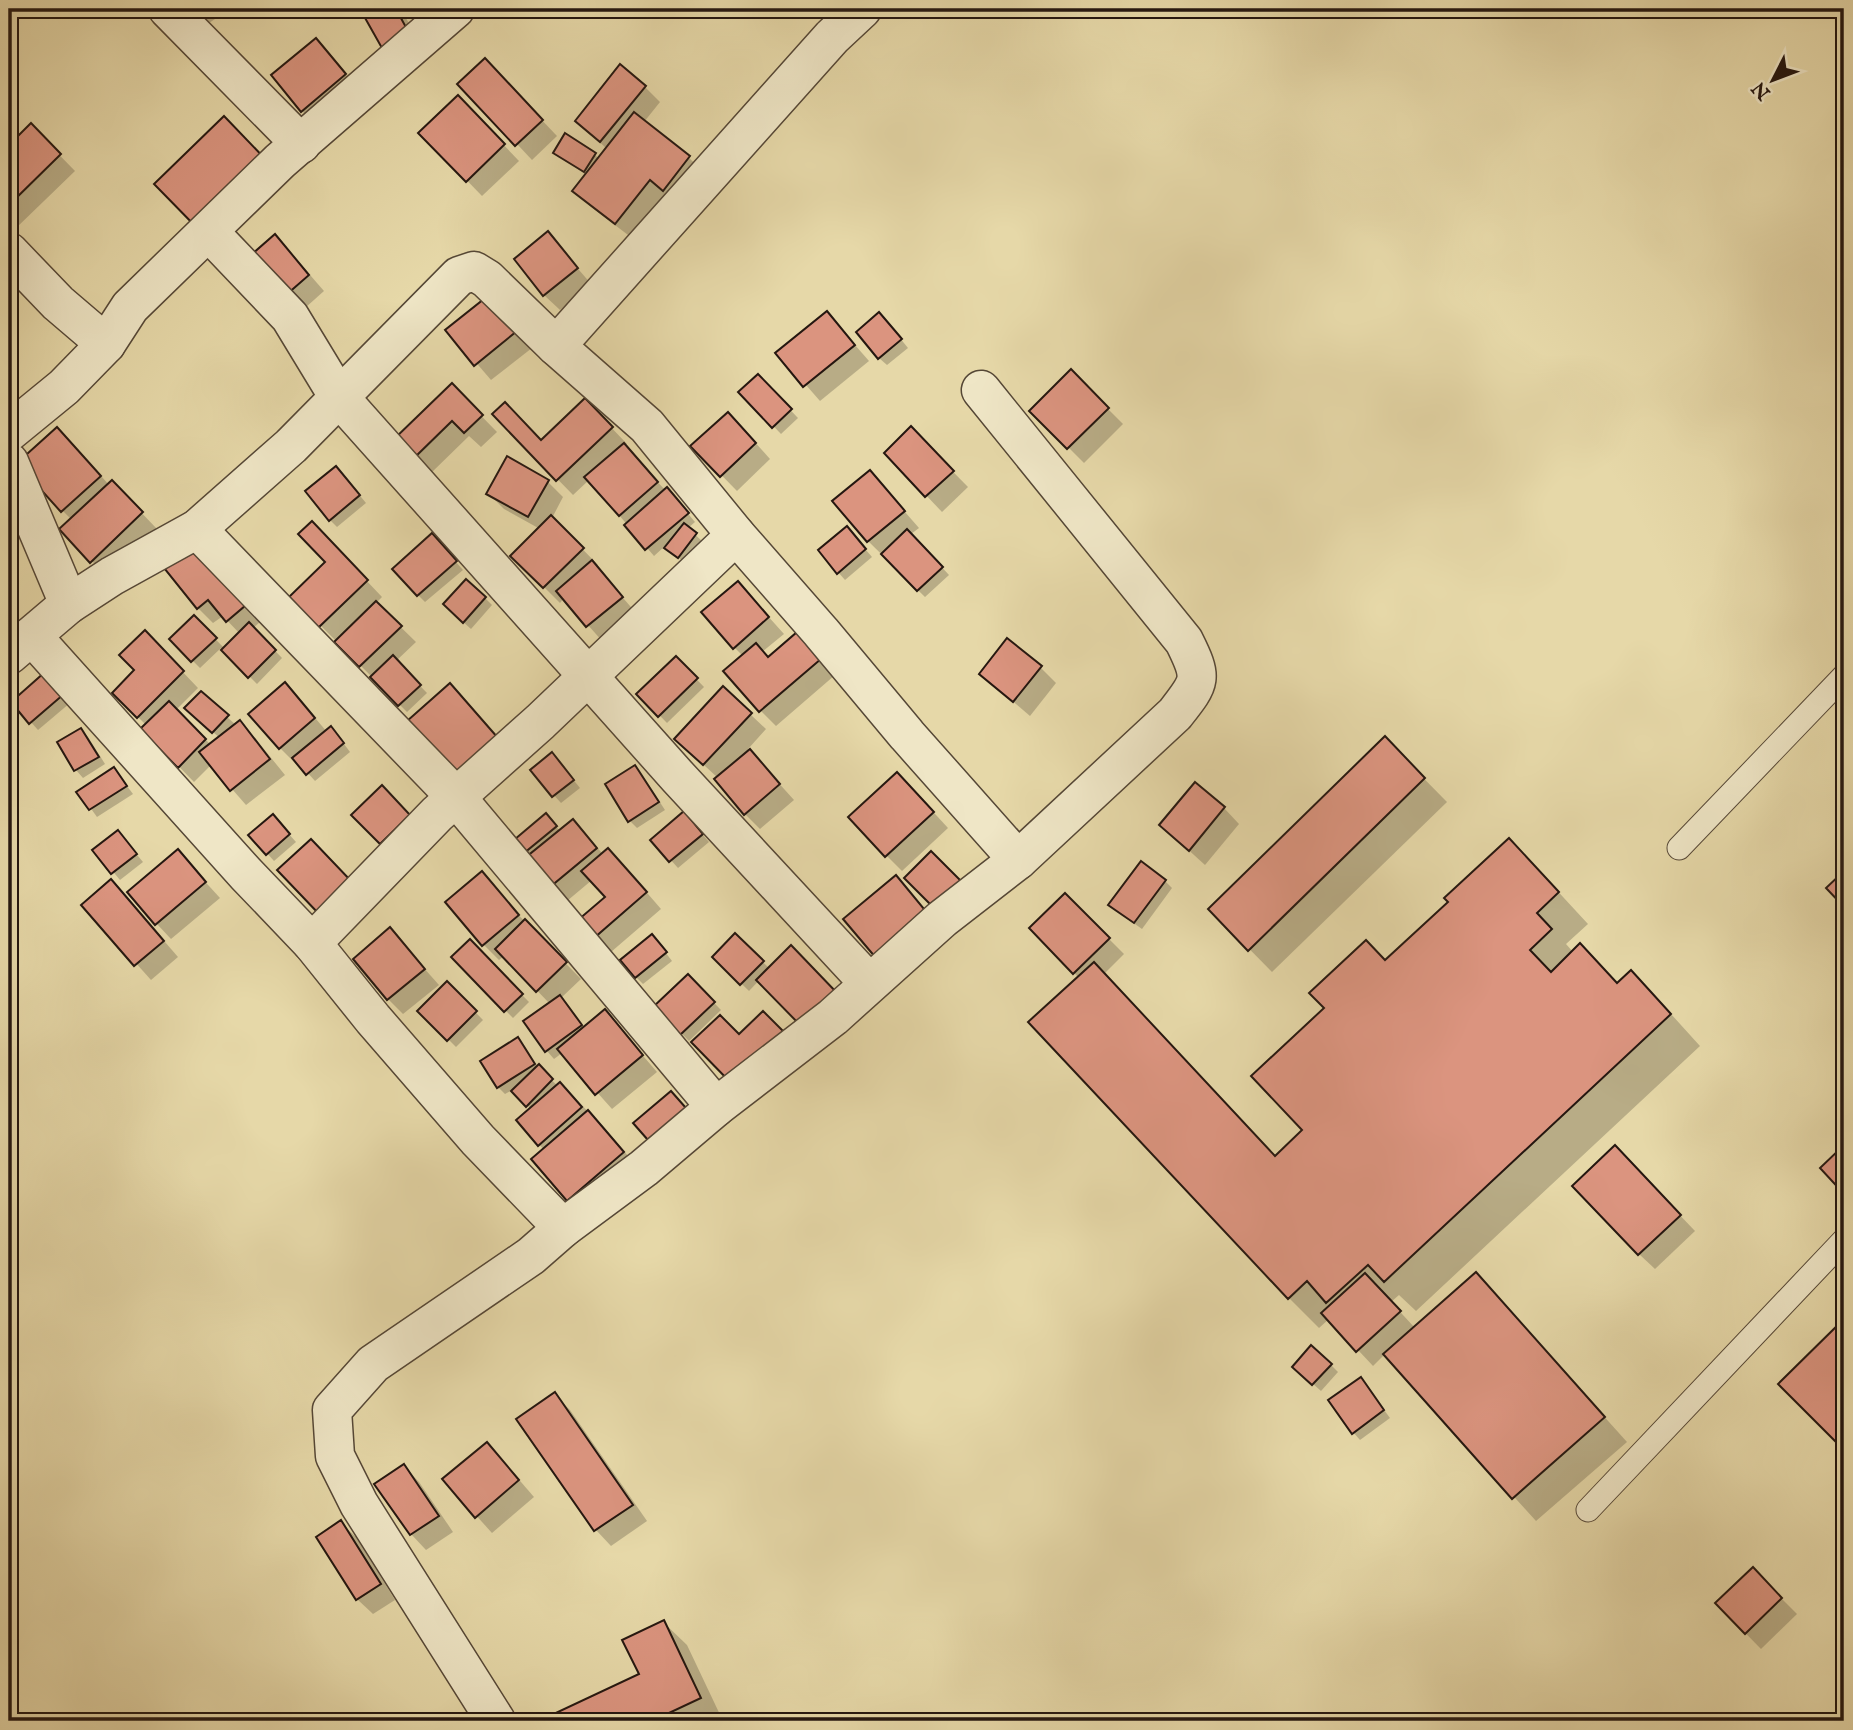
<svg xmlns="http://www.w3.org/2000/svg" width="1853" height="1730" font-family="'IM FELL English',serif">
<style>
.shadow{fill:#0003}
.building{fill:#db947f;stroke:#251710;stroke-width:2}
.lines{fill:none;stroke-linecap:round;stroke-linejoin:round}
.service-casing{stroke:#554736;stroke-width:25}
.minor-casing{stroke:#554736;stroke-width:41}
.service{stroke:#efe6c6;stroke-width:23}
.minor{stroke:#efe6c6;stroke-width:38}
</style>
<rect width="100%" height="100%" fill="#e6d8a8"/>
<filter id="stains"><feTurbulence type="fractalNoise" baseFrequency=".00286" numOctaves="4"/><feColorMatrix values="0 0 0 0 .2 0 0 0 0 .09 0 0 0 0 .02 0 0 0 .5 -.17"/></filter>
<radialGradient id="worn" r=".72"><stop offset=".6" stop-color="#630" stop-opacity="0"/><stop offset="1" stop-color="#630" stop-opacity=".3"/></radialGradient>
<g class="shadow">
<polygon points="190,9 230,9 206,25"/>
<polygon points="362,9 401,9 428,58 404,72 388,56"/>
<polygon points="316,40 360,91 318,126 302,111"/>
<polygon points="500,76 557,136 532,160 517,144"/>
<polygon points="645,87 660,102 644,122 688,157 704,172 632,238 590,206 574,190 586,175 555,152 566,136 599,158 607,149 577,121"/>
<polygon points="473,113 519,161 482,196 421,133"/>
<polygon points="224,119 286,182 219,248"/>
<polygon points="31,126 75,171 14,230 9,225 9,140 13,144"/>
<polygon points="548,234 592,285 560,310 544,295"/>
<polygon points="290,252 324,291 296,316 280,300"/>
<polygon points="489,298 532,348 491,380 448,330"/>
<polygon points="827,313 869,361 820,401 778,353"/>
<polygon points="887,322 908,348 887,365 879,358"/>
<polygon points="1071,372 1123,424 1084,463 1032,411"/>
<polygon points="758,376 798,418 781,434 741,392"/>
<polygon points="452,386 497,432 481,447 469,436 429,475 396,440"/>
<polygon points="585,400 627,444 624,446 666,491 674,497 695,522 688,528 703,542 686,564 665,546 654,556 589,480 573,495 494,414 542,442"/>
<polygon points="743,429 770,459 737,491 693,446"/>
<polygon points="911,429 968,487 942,512 886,453"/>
<polygon points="73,444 109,485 112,482 157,529 107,577 62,529 72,520 62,510"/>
<polygon points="870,472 919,528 911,534 949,575 925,597 868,541 835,501"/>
<polygon points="343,475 366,503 337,527 330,520"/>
<polygon points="548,482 563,497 552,518 598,565 596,567 637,614 603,642 564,598 560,603 513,556 540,529 504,509 488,493"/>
<polygon points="854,536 872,557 845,580 838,572"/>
<polygon points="327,539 382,597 376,603 416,642 396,661 427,693 407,712 292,597 328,562"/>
<polygon points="191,540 260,622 253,628 282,658 257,684 221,648 200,668 171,639 194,617 225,649 240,634 223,616 213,623 198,608"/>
<polygon points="439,543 463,570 425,602 418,595"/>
<polygon points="738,583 784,634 762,652 769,658 804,628 842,669 776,726 760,710 743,656 734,647"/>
<polygon points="485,598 492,605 471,629 452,612"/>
<polygon points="160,648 198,688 176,710 211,745 220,738 194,716 227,717 236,725 240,722 255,738 285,775 246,805 211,765 194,782 142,729 146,725 114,693"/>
<polygon points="676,658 704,687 667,723 639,694"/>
<polygon points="1040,667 1056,683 1030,716 981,674"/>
<polygon points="45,675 70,703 38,730 13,702"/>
<polygon points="300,700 327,732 338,736 350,752 315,781 298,762 296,764 280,748 251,714"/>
<polygon points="750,714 766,729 748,749 794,800 760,829 745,814 718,778 692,754"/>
<polygon points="81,730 88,737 105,764 83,778 76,770 59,743"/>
<polygon points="1385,739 1447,802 1272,972 1210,909"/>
<polygon points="559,762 580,788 561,803 532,771"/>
<polygon points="635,767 642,775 665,810 637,828 630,821"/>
<polygon points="114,769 133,794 97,817 79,792"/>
<polygon points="913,790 948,828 902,871 886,855"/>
<polygon points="9,805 17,814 9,822"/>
<polygon points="1224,808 1239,824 1205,865 1161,825"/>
<polygon points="572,821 603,854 623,865 661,909 611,952 596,937 607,897 592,880 567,901 520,857 553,823 560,831"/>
<polygon points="691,821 709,842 678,868 653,840"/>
<polygon points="280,824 296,842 274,861 251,835"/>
<polygon points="118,832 143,862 120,880 95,850"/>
<polygon points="178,852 220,898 171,939 156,923"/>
<polygon points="1539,871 1588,924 1566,944 1573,952 1618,984 1661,1003 1700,1046 1416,1311 1399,1295 1391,1302 1415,1328 1476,1274 1627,1442 1536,1521 1385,1354 1373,1366 1329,1319 1319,1328 1289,1298 1079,978 1031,928 1065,895 1124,954 1104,974 1276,1157 1304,1130 1386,962"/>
<polygon points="482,874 525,922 581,979 561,998 585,1029 605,1012 657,1072 612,1109 562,1053 554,1059 547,1051 525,1022 550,1004 504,956 499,960 484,945"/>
<polygon points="1165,881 1172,888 1142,929 1118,912"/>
<polygon points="126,897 178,957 151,980 84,905"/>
<polygon points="390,930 439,985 403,1014 388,999"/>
<polygon points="735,935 770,969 749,991 714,957"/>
<polygon points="470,942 529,1002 513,1018 453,957"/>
<polygon points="659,944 672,961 643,984 636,977"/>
<polygon points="688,976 721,1010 689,1041 656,1007"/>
<polygon points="447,983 483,1020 456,1047 420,1011"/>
<polygon points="518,1040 538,1068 558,1086 560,1084 604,1127 638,1168 568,1200 533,1159 544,1150 518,1120 531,1109 512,1090 505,1094 498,1087"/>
<polygon points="1630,1163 1695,1231 1655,1269 1639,1254"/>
<polygon points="1844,1321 1844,1448 1781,1384"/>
<polygon points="1331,1365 1338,1372 1321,1391 1302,1374"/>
<polygon points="1361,1379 1390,1418 1360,1440 1353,1432"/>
<polygon points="554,1394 570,1410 647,1521 611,1546 596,1530 518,1419"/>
<polygon points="502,1460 534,1497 492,1533 444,1480"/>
<polygon points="404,1466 419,1482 453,1532 426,1550 411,1534"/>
<polygon points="341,1523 357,1538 395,1600 373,1614 357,1599"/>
<polygon points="1753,1570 1797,1614 1761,1649 1717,1604"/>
<polygon points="663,1622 687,1645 723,1721 548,1721 547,1719 641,1675"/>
</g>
<g class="building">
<polygon points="360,9 396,9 414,42 387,57"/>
<polygon points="316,38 346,74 301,112 271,75"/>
<polygon points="485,58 543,120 515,146 457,84"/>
<polygon points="620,64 646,86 600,142 575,121"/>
<polygon points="458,95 505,144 466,182 418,133"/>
<polygon points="634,112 690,156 663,191 650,180 615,224 572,191"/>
<polygon points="224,116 272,166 203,234 154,184"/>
<polygon points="31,123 61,154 9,205 9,138 12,142"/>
<polygon points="565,133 596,153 584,172 553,153"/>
<polygon points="548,231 578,268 543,296 514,259"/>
<polygon points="275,234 309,275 278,302 243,262"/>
<polygon points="489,295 517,331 474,366 445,330"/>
<polygon points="827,311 855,345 803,387 775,353"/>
<polygon points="879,312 902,339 878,359 856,332"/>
<polygon points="1071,369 1109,408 1067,449 1029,411"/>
<polygon points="758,374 792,409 772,428 738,392"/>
<polygon points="452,383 483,415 464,433 452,421 412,460 393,440"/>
<polygon points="585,398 613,427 556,481 492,414 505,402 541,440"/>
<polygon points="728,412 756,443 720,477 690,446"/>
<polygon points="911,426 954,471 925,497 884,453"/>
<polygon points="57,427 101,476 61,512 17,463"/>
<polygon points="624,443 658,482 619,516 584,477"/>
<polygon points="507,456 549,480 528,517 486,494"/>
<polygon points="336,466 360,495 329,521 305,491"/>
<polygon points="870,470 905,511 867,542 832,501"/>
<polygon points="112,480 143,512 90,563 59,529"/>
<polygon points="667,487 689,513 645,550 624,525"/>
<polygon points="551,515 584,548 543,588 510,556"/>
<polygon points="312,521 368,580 318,628 289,597 325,562 298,534"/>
<polygon points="684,523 697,533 678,558 664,548"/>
<polygon points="847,526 866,549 837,574 818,550"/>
<polygon points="907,529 943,567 917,591 881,554"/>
<polygon points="432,533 457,561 417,596 392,569"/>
<polygon points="191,538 246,605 226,622 208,600 197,609 160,563"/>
<polygon points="592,560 623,597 586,627 556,591"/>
<polygon points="466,579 486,597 463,623 443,604"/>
<polygon points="738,581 769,617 733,649 701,612"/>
<polygon points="376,601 402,626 359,667 334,642"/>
<polygon points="194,615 217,638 191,662 169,639"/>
<polygon points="249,622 276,650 248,678 221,650"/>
<polygon points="804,626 828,653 759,712 723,671 756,643 768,657"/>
<polygon points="145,630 184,671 137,718 112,693 134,670 119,655"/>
<polygon points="1007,638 1042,666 1013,702 979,674"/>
<polygon points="393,655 421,685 398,706 370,677"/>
<polygon points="676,656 698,678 658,717 636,694"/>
<polygon points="45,672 64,694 29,724 11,702"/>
<polygon points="285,682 315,718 279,749 248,714"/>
<polygon points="450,683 498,738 446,784 398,729"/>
<polygon points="723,686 752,713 703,765 674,739"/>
<polygon points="201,691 229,715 212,733 184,708"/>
<polygon points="169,701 206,739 178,768 140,729"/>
<polygon points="240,720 270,759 230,791 199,752"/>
<polygon points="331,726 344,743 306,775 292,758"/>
<polygon points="81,728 99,757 74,771 57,742"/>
<polygon points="1385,736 1425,778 1248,951 1208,909"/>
<polygon points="750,749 780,784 744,815 714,779"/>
<polygon points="552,752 574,780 552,797 530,770"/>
<polygon points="635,765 659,802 628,822 605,784"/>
<polygon points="114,767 127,786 89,810 76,792"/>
<polygon points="897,772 934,812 885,857 848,817"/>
<polygon points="1195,782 1225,807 1189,851 1159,825"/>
<polygon points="382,785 410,815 380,844 351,815"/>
<polygon points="684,811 703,834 669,862 650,840"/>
<polygon points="546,813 557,826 518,858 508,845"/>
<polygon points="273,814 290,834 266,855 248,835"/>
<polygon points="573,819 597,848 550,887 525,858"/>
<polygon points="118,830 137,854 111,874 92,850"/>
<polygon points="1509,838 1559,892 1537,913 1552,929 1530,950 1551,972 1580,943 1617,983 1631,970 1671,1014 1384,1282 1368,1265 1326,1303 1307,1281 1288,1299 1028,1022 1094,962 1275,1156 1302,1130 1251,1076 1324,1008 1309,993 1366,940 1385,960 1448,902 1444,898"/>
<polygon points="311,839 353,883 320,915 277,870"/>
<polygon points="608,848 647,892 594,938 578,920 605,897 581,871"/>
<polygon points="178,849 206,882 155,925 127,892"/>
<polygon points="931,851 961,881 934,908 904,878"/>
<polygon points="1141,861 1166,880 1134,923 1108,905"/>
<polygon points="482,871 519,915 482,946 445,902"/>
<polygon points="1844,871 1844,907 1826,888"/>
<polygon points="896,875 929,915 876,958 843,919"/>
<polygon points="111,879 164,941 134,966 81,905"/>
<polygon points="1065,893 1110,938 1073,974 1029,928"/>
<polygon points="525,919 567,962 536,992 495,949"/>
<polygon points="390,927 425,969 387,1000 353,959"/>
<polygon points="735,933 764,961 740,985 712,957"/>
<polygon points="652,934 667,952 635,978 620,960"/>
<polygon points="470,939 523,994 504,1012 451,957"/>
<polygon points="791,945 839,995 804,1029 756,980"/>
<polygon points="688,974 715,1002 680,1035 653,1007"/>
<polygon points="447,981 477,1011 447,1041 417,1011"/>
<polygon points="560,995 582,1025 545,1052 523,1021"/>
<polygon points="605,1009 643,1055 595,1095 557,1049"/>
<polygon points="763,1011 787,1035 734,1086 691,1042 720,1015 739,1034"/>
<polygon points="518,1037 535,1064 497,1088 480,1061"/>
<polygon points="539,1064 553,1079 526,1107 511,1091"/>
<polygon points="560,1082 582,1107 538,1146 516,1120"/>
<polygon points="671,1091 693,1116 655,1148 633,1123"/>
<polygon points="588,1110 624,1152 567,1201 531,1159"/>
<polygon points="1615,1145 1681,1215 1638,1255 1572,1186"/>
<polygon points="1844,1145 1844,1194 1820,1168"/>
<polygon points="1476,1272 1605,1417 1512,1499 1383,1354"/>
<polygon points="1365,1273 1401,1311 1356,1352 1321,1313"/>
<polygon points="1844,1319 1844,1450 1778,1384"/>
<polygon points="1311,1345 1332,1364 1312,1385 1292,1367"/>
<polygon points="1361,1377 1384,1410 1352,1434 1328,1400"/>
<polygon points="555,1392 633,1505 594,1531 516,1419"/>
<polygon points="487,1442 519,1480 475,1518 442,1479"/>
<polygon points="404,1464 439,1516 410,1535 374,1484"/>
<polygon points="341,1520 381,1584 356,1600 316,1537"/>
<polygon points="1753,1567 1782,1598 1745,1634 1715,1603"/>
<polygon points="664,1620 701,1698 652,1721 546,1721 545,1718 639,1674 622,1640"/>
</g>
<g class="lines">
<g class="service-casing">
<g id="service">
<polyline points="1679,848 1844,676"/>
<polyline points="1588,1510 1844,1240"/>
</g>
</g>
<g class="minor-casing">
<g id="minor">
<polyline points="168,9 301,144"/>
<polyline points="209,232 290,317 338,396 678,777 869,983"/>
<polyline points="9,252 58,303 106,344"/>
<polyline points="556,346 832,37 862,9"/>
<polyline points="9,432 64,387 106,344 130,307 280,161 455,9"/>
<polyline points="9,462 69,604"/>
<polyline points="197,529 456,797 716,1107"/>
<polyline points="32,636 246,874 312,943 373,1019 478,1140 563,1228"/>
<polyline points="9,655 69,604 112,576 197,529 291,446 459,276 474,271 487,279 556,346 647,426 736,535 821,632 907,735 1018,860"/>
<polyline points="312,943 437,814 540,722 736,535"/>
<path d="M496,1721L359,1504L335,1456L332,1410L373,1364L531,1256L563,1228L644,1168L716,1107L833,1017L942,919L1018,860L1175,714C1201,681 1203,679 1184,641L981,390"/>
</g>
</g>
<use href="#service" class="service"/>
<use href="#minor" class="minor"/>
</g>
<rect width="1853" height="1730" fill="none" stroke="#e6d8a8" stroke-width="35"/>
<rect x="10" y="10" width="1832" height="1709" fill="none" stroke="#251710" stroke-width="3.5"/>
<rect x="18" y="18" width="1818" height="1695" fill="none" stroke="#251710" stroke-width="2"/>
<g transform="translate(1773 80) rotate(228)" stroke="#efe6c6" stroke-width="5" paint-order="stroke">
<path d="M0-5L12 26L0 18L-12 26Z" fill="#251710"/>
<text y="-10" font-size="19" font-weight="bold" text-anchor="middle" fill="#251710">N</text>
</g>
<rect width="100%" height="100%" filter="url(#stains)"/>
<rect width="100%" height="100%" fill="url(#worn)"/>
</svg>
